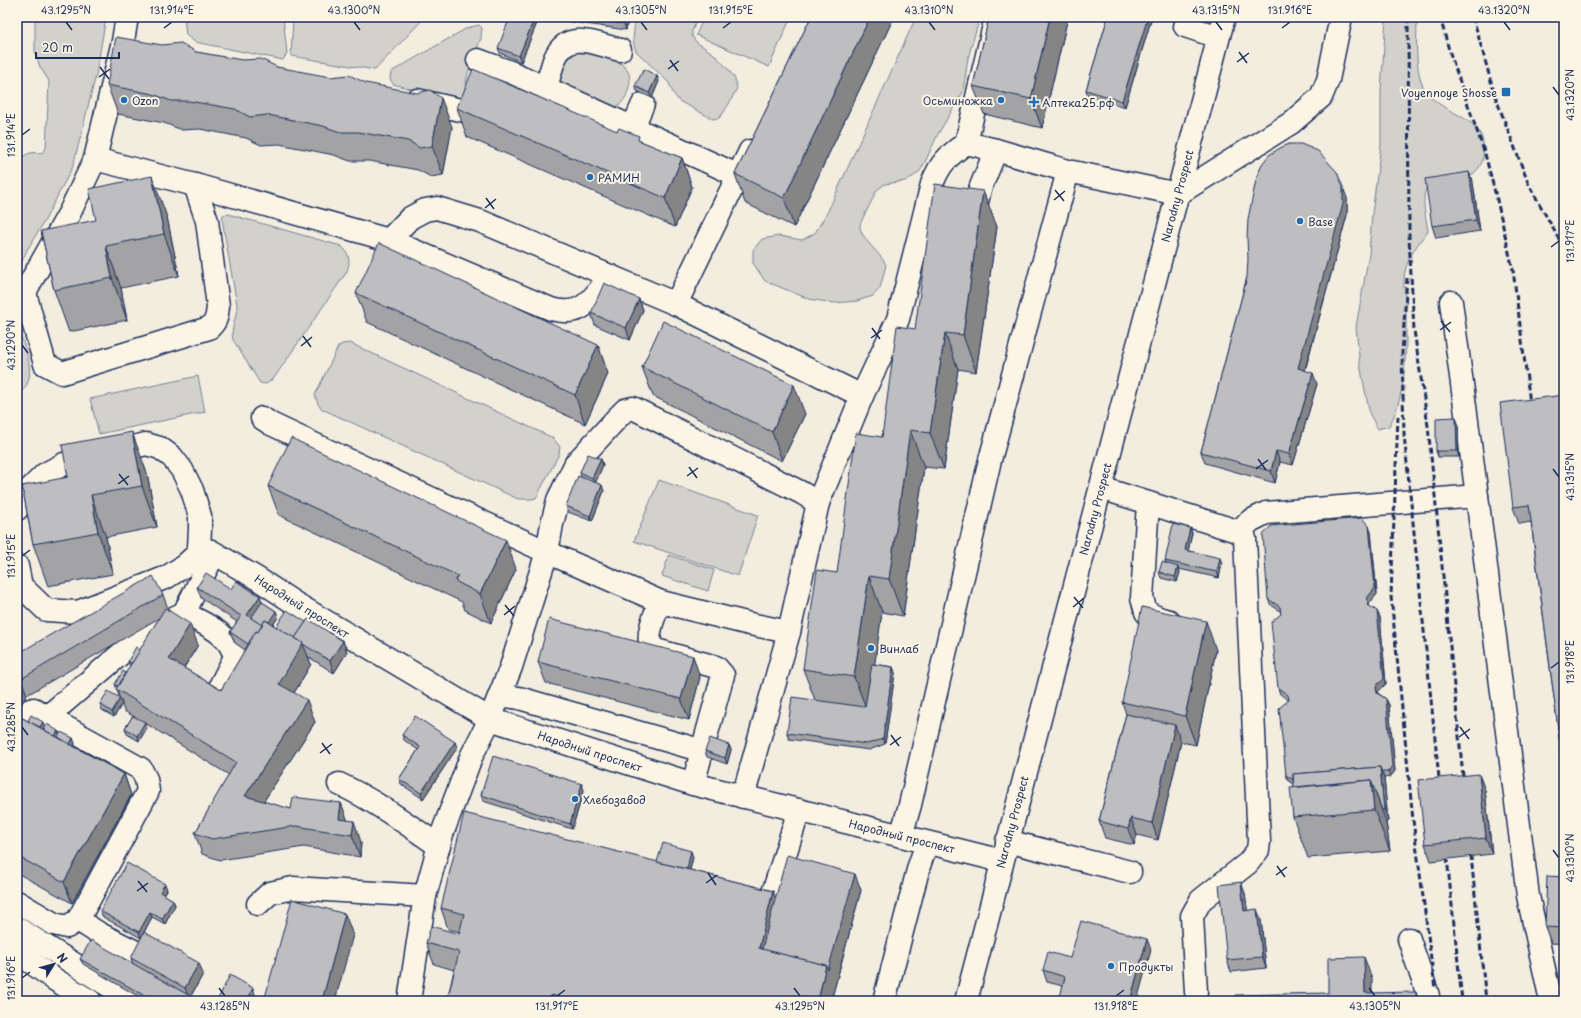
<svg xmlns="http://www.w3.org/2000/svg" width="1581" height="1018" font-family="'Playpen Sans',sans-serif">
<style>
.green{fill:#d3d1cc;stroke:#778095}
.lines{fill:none;stroke-linecap:round;stroke-linejoin:round}
.minor-casing{stroke:#1b2f5e;stroke-width:25}
.major-casing{stroke:#1b2f5e;stroke-width:25}
.minor{stroke:#fcf5e5;stroke-width:22}
.major{stroke:#fcf5e5;stroke-width:22}
.rail{stroke:#1b2f5e;stroke-width:3;stroke-dasharray:6 3;stroke-linecap:butt}
.wall{fill:#a3a3a5;stroke:#1b2f5e}
.shaded-wall{fill:#858586;stroke:#1b2f5e}
.building{fill:#bebec0;stroke:#1b2f5e}
.ticks{fill:none;stroke:#1b2f5e;stroke-width:1.5}
.poi-dot{fill:#1f6fb2;stroke:#fcf5e5;stroke-width:1.5}
.labels{text-anchor:middle;dominant-baseline:central;stroke-width:4;stroke-linejoin:round;paint-order:stroke}
.poi-label{font-size:11px;fill:#1b2f5e;stroke:#fcf5e5;text-anchor:start}
.street-label{font-size:11px;fill:#1b2f5e;stroke:#fcf5e5}
.neatline{fill:none;stroke:#1b2f5e;stroke-width:1.5}
.ticks-label{font-size:10px;text-anchor:middle;fill:#1b2f5e}
</style>
<rect width="100%" height="100%" fill="#f3ede0"/>
<filter id="ink" filterUnits="userSpaceOnUse"><feTurbulence type="fractalNoise" baseFrequency=".025" numOctaves="2"/><feDisplacementMap in="SourceGraphic" scale="8" xChannelSelector="R" yChannelSelector="G"/><feConvolveMatrix kernelMatrix="1 2 1 2 8 2 1 2 1" color-interpolation-filters="sRGB"/></filter>
<g filter="url(#ink)">
<g class="green">
<path d="M35,17H106L96,75L73,166L44,222L27,250L17,273C17,252 13,172 22,158C27,152 35,152 42,153L46,148L49,81L40,67L35,52Z"/>
<polygon points="184,17 283,17 287,53 283,60 195,42 186,35"/>
<polygon points="293,17 425,17 375,70 291,56"/>
<polygon points="635,17 698,17 692,31 692,36 696,42 714,54 728,69 735,79 737,88 730,102 722,115 719,118 713,119 679,101 673,93 669,83 636,51 633,41"/>
<polygon points="704,17 791,17 769,67 696,35"/>
<path d="M916,17H980L968,58L963,92L938,134L925,162L920,171L914,176L905,181L885,184L877,190L860,224C859,238 880,252 886,265L880,288L873,296L857,301L834,303L809,299L765,281L753,263V250L762,239L779,236L802,240L815,233L828,211Z"/>
<path d="M1386,17H1417C1417,38 1414,72 1425,90C1442,117 1490,114 1483,157C1479,182 1449,182 1428,185C1420,198 1426,216 1428,231C1417,245 1405,260 1404,279C1403,288 1406,297 1406,306C1406,344 1408,392 1389,426L1378,429L1370,415L1360,365L1356,327L1369,254L1372,214L1381,144V91Z"/>
<polygon points="479,25 482,28 481,38 468,73 463,97 458,101 453,101 393,84 390,79 391,72 467,28"/>
<path d="M578,52C601,55 639,59 628,91C625,100 621,105 612,109L562,85L559,77C564,65 567,58 578,52Z"/>
<path d="M228,214L341,246C350,253 351,263 346,273L274,378L266,384L260,383L233,340C230,329 237,317 237,305L222,219L223,215Z"/>
<path d="M17,323C23,345 42,380 17,395Z"/>
<polygon points="350,343 553,438 560,447 559,454 536,498 532,499 518,499 322,409 318,404 315,395 338,347 342,344"/>
<polygon points="198,376 205,412 99,434 90,399"/>
<polygon points="659,480 758,515 738,576 634,541"/>
<polygon points="669,555 714,570 708,591 662,576"/>
</g>
<g class="lines">
<g class="minor-casing">
<g id="minor">
<path d="M127,17L123,41L95,159L70,212L26,290V297L45,364L62,373L209,328C217,321 217,316 218,306L207,221L195,185"/>
<polyline points="1185,26 1218,37"/>
<polyline points="478,60 513,73 737,175"/>
<path d="M546,88C549,78 551,68 555,58C568,29 596,44 620,50"/>
<polyline points="417,100 469,112"/>
<polyline points="633,127 643,104"/>
<polyline points="966,143 996,17"/>
<polyline points="95,159 195,185 389,240 410,218 425,210 437,208 480,221 676,304 862,396"/>
<polyline points="974,216 980,189 996,150"/>
<path d="M389,240L551,309C584,318 591,299 611,276"/>
<polyline points="1451,302 1477,496"/>
<polyline points="676,304 750,151"/>
<polyline points="262,418 271,424 303,439 547,552 552,524 558,500 576,463 618,417 625,410 633,408 802,493 818,503"/>
<polyline points="1101,488 1240,532 1245,538 1259,841 1258,850 1248,863 1201,900 1192,916 1196,992"/>
<polyline points="1148,503 1142,598 1146,612 1161,619 1169,621"/>
<polyline points="17,509 26,493 45,474 64,464 146,444 160,448 172,457 182,470 192,490 200,516 200,529 199,548 196,555 184,566 167,577 78,612 46,610 21,586 17,566"/>
<polyline points="1240,532 1250,521 1266,513 1477,496 1528,896 1551,1001"/>
<polyline points="199,548 211,551 258,579 293,602 490,719 693,784 1002,861"/>
<path d="M661,602C655,613 644,638 653,649L716,667L723,675L693,784"/>
<path d="M184,613C204,624 229,632 235,657L221,684"/>
<polyline points="500,695 519,698 703,751"/>
<path d="M17,720C21,714 26,711 34,709L47,717"/>
<path d="M339,784C374,800 407,824 439,846"/>
<path d="M743,797L789,632L818,503L862,396L898,319L932,184C940,163 948,156 966,143L996,150L1068,171L1178,194L1291,123L1321,97L1328,80L1341,17"/>
<polyline points="901,836 910,805 990,460 1068,171"/>
<polyline points="1007,841 1130,872"/>
<polyline points="773,893 799,810"/>
<polyline points="17,902 54,924 67,927 78,920 148,791 146,779 141,769 47,717 150,629 184,613 214,554"/>
<polyline points="258,904 270,893 293,888 425,896"/>
<polyline points="78,920 100,934 134,951"/>
<polyline points="17,928 133,1001"/>
<polyline points="1409,939 1427,992 1429,1001"/>
<polyline points="17,952 54,979 90,1001"/>
<polyline points="409,1001 425,896 442,834 471,757 490,719 511,667 547,552 661,602 750,624 789,632"/>
<polyline points="884,1001 919,866 927,843"/>
</g>
</g>
<g class="major-casing">
<polyline id="major" points="966,1001 1224,17"/>
</g>
<use href="#minor" class="minor"/>
<use href="#major" class="major"/>
<g class="rail">
<polyline points="1408,17 1409,238 1414,330 1428,426 1464,786"/>
<polyline points="1440,17 1449,50 1485,154 1497,200 1513,270 1531,411"/>
<polyline points="1473,17 1495,96 1529,185 1564,248"/>
<polyline points="1407,278 1402,353 1404,434 1440,788"/>
<polyline points="1398,416 1391,596 1413,820 1435,989"/>
<polyline points="1470,846 1486,1001"/>
<polyline points="1446,848 1462,1001"/>
</g>
</g>
<g class="wall">
<polygon points="535,17 537,23 521,62 500,53 498,48"/>
<polygon points="558,17 628,17 626,30 559,20"/>
<polygon points="811,17 894,17 794,227 745,203 735,174"/>
<polygon points="989,17 1068,17 1042,128 984,114 973,86"/>
<polygon points="1108,17 1152,17 1125,107 1088,96 1086,90"/>
<polygon points="196,52 277,67 452,127 443,175 431,177 418,170 369,161 350,161 334,155 279,144 261,145 246,138 200,129 182,130 164,123 118,114 107,85"/>
<polygon points="657,76 659,81 652,98 637,91 635,86"/>
<polygon points="457,108 640,141 682,158 692,187 675,227 467,137"/>
<polygon points="1473,183 1480,231 1436,238 1432,226"/>
<polygon points="983,191 997,227 976,372 958,369 944,469 924,467 903,616 882,612 874,664 893,667 895,673 885,744 869,750 789,739 787,733 815,700 803,669 837,573 882,437"/>
<polygon points="1347,198 1347,215 1305,371 1317,384 1293,465 1280,462 1275,483 1205,463 1201,452 1247,277"/>
<polygon points="167,217 179,276 121,288 127,320 69,332 54,290 41,231"/>
<polygon points="356,293 598,345 608,374 585,424 367,322"/>
<polygon points="639,299 643,310 630,340 595,325 591,313"/>
<polygon points="642,367 805,414 782,461 653,396"/>
<polygon points="1564,395 1564,770 1563,767 1531,522 1519,524 1513,507"/>
<polygon points="1458,423 1459,457 1438,457 1436,451"/>
<polygon points="601,459 603,465 595,483 604,491 592,521 568,512 566,506 581,477 580,472"/>
<polygon points="147,473 157,527 106,537 113,574 48,586 33,544 22,486"/>
<polygon points="268,486 516,569 491,623 465,610 462,602 279,515"/>
<polygon points="1190,528 1192,533 1188,551 1222,563 1219,578 1179,569 1180,572 1177,582 1161,578 1159,572 1166,563 1165,561"/>
<polygon points="1371,532 1377,594 1369,604 1369,606 1380,617 1386,684 1378,692 1379,694 1386,699 1389,705 1395,771 1390,777 1384,778 1388,821 1386,822 1390,851 1308,858 1293,817 1294,784 1288,780 1286,775 1289,700 1288,700 1280,694 1278,688 1281,612 1270,604 1268,599"/>
<polygon points="197,587 231,589 262,602 276,611 278,617 273,625 276,627 306,622 343,641 347,652 334,673 307,656 311,664 294,693 315,722 263,802 291,809 341,803 347,820 361,842 360,857 304,847 220,860 202,854 195,833 229,775 145,723 147,728 139,741 127,734 125,728 133,716 124,711 115,684 126,673 130,666 128,661 140,650 159,618 27,695 17,711 17,654 163,595 169,611 198,645 184,668 221,690 245,650 235,643 230,632 237,622 201,598"/>
<polygon points="1216,650 1196,745 1181,742 1158,840 1137,835 1134,845 1105,838 1099,821 1126,714 1122,702"/>
<polygon points="538,662 700,677 689,720 546,683"/>
<polygon points="120,698 122,704 114,717 102,710 100,704"/>
<polygon points="17,715 28,721 45,727 58,731 60,735 73,738 75,744 74,746 124,774 131,795 72,903 17,873"/>
<polygon points="402,735 455,742 457,748 423,799 401,784 399,779 418,750 404,740"/>
<polygon points="729,745 731,750 727,764 707,757 705,751"/>
<polygon points="584,790 572,829 483,801 481,795"/>
<polygon points="1485,790 1492,854 1431,861 1425,844"/>
<polygon points="693,857 690,870 773,891 775,897 861,890 831,1001 447,1001 454,970 434,964 426,943 459,934 460,932 448,929 441,908 657,862"/>
<polygon points="1564,877 1564,944 1551,943 1545,927"/>
<polygon points="165,884 167,890 164,895 173,900 175,905 165,924 152,917 141,938 103,917 100,911"/>
<polygon points="1245,893 1247,910 1261,920 1266,968 1231,972 1227,960"/>
<polygon points="1151,950 1063,986 1047,982 1043,970 1070,958"/>
<polygon points="131,958 203,974 191,996 199,1001 146,1001 83,964 80,959 133,964"/>
</g>
<g class="shaded-wall">
<polygon points="535,17 537,23 521,62 519,56"/>
<polygon points="625,17 628,17 626,30 624,24"/>
<polygon points="870,17 894,17 794,227 784,198"/>
<polygon points="1050,17 1068,17 1042,128 1031,99"/>
<polygon points="1148,17 1152,17 1125,107 1122,101"/>
<polygon points="657,76 659,81 652,98 649,93"/>
<polygon points="441,98 452,127 443,175 432,146"/>
<polygon points="682,158 692,187 675,227 665,198"/>
<polygon points="1469,172 1473,183 1480,231 1476,220"/>
<polygon points="152,176 167,217 179,276 164,234"/>
<polygon points="1343,187 1347,198 1347,215 1302,380 1298,368"/>
<polygon points="983,191 997,227 976,372 963,335"/>
<polygon points="106,246 121,288 127,320 112,278"/>
<polygon points="639,299 643,310 630,340 626,328"/>
<polygon points="945,333 958,369 944,469 930,433"/>
<polygon points="598,345 608,374 585,424 575,395"/>
<polygon points="1313,373 1317,384 1293,465 1289,454"/>
<polygon points="794,385 805,414 782,461 772,432"/>
<polygon points="1456,417 1458,423 1459,457 1457,451"/>
<polygon points="910,430 924,467 903,616 889,579"/>
<polygon points="132,432 147,473 157,527 142,486"/>
<polygon points="1276,451 1280,462 1275,483 1271,471"/>
<polygon points="601,459 603,465 595,484 592,478"/>
<polygon points="602,485 604,491 592,521 590,516"/>
<polygon points="91,495 106,537 113,574 98,532"/>
<polygon points="1369,526 1371,532 1377,594 1369,604 1370,611 1367,598"/>
<polygon points="1190,528 1192,533 1187,556 1185,550"/>
<polygon points="506,540 516,569 491,623 480,594"/>
<polygon points="1220,558 1222,563 1219,578 1217,572"/>
<polygon points="1178,567 1180,572 1177,582 1175,577"/>
<polygon points="869,576 882,612 868,713 854,677"/>
<polygon points="260,596 264,607 253,624 247,615"/>
<polygon points="276,611 278,617 267,634 251,646"/>
<polygon points="1377,611 1380,617 1386,684 1378,692 1379,698 1377,693 1376,686"/>
<polygon points="1206,621 1216,650 1196,745 1185,716"/>
<polygon points="190,624 198,645 176,680 169,659"/>
<polygon points="299,641 303,644 311,664 287,705 279,684"/>
<polygon points="343,641 347,652 334,673 330,661"/>
<polygon points="693,656 700,677 689,720 681,699"/>
<polygon points="893,667 895,673 885,744 883,739"/>
<polygon points="21,679 27,695 17,711 17,685"/>
<polygon points="120,698 122,704 114,717 112,712"/>
<polygon points="1386,699 1389,705 1395,771 1390,777 1388,772"/>
<polygon points="307,700 315,722 253,818 245,796"/>
<polygon points="43,722 45,728 38,741 36,735"/>
<polygon points="145,722 147,728 139,741 137,736"/>
<polygon points="1175,725 1181,742 1158,840 1152,823"/>
<polygon points="58,731 60,736 51,744"/>
<polygon points="73,738 75,744 68,757 66,751"/>
<polygon points="455,742 457,748 423,799 421,793"/>
<polygon points="729,745 731,750 727,764 725,758"/>
<polygon points="1380,767 1384,778 1388,821 1384,810"/>
<polygon points="124,774 131,795 72,903 64,882"/>
<polygon points="1479,774 1485,790 1492,854 1486,838"/>
<polygon points="1371,780 1386,822 1390,851 1374,810"/>
<polygon points="582,784 584,790 572,829 570,824"/>
<polygon points="341,803 349,824 339,819"/>
<polygon points="1131,818 1137,835 1134,845 1128,829"/>
<polygon points="354,821 361,842 360,857 352,835"/>
<polygon points="691,851 693,857 687,882 685,876"/>
<polygon points="855,874 861,890 831,1001 818,1001 826,965"/>
<polygon points="1241,882 1245,893 1249,922 1244,911"/>
<polygon points="165,884 167,890 162,898 160,892"/>
<polygon points="773,891 781,912 770,955 759,948"/>
<polygon points="173,900 175,905 165,924 162,919"/>
<polygon points="1257,909 1261,920 1266,968 1262,957"/>
<polygon points="150,912 152,917 141,938 139,932"/>
<polygon points="345,914 353,935 335,1001 322,1001"/>
<polygon points="1147,939 1151,950 1137,1001 1130,1001"/>
<polygon points="1364,957 1372,978 1372,1001 1365,993"/>
<polygon points="199,963 203,974 189,999 185,988"/>
<polygon points="253,988 255,994 252,1001 247,1001"/>
<polygon points="1416,992 1419,1001 1416,1001"/>
<polygon points="551,995 553,1001 549,1001"/>
</g>
<g class="building">
<polygon points="510,17 535,17 519,56 498,48"/>
<polygon points="574,17 625,17 624,24"/>
<polygon points="811,17 870,17 784,198 735,174"/>
<polygon points="989,17 1050,17 1031,99 973,86"/>
<polygon points="1108,17 1148,17 1122,101 1086,90"/>
<polygon points="116,37 162,45 181,43 196,52 242,60 261,59 277,67 330,77 349,75 366,83 417,93 430,90 441,98 432,146 420,148 408,141 358,132 340,132 323,126 268,115 250,117 235,109 189,101 171,101 153,94 107,85"/>
<polygon points="473,69 617,131 619,128 639,136 638,140 682,158 665,198 457,108"/>
<polygon points="644,69 657,76 649,93 635,86"/>
<polygon points="1289,144 1301,144 1318,151 1337,172 1343,187 1343,204 1298,368 1313,373 1289,454 1276,451 1271,471 1201,452 1247,277 1248,259 1247,238 1248,219 1256,180 1262,164 1269,155 1280,148"/>
<polygon points="1469,172 1476,220 1432,226 1425,179"/>
<polygon points="152,176 164,234 106,246 112,278 54,290 41,231 96,220 89,189"/>
<polygon points="935,184 983,191 963,335 945,333 930,433 910,430 889,579 869,576 854,677 803,669 817,570 837,573 856,433 882,437 897,326 915,329"/>
<polygon points="379,243 598,345 575,395 356,293"/>
<polygon points="604,283 639,299 626,328 591,313"/>
<polygon points="663,321 794,385 772,432 642,367"/>
<polygon points="1564,395 1564,767 1563,767 1529,505 1513,507 1500,403"/>
<polygon points="1456,417 1457,451 1436,451 1436,418"/>
<polygon points="132,432 142,486 91,495 98,532 33,544 22,486 68,477 62,445"/>
<polygon points="291,438 506,540 480,594 455,581 458,576 268,486"/>
<polygon points="588,454 601,459 592,478 580,472"/>
<polygon points="578,476 602,485 590,516 566,506"/>
<polygon points="1362,518 1369,526 1375,588 1367,598 1368,605 1377,611 1384,679 1376,686 1377,693 1386,699 1392,766 1388,772 1382,772 1380,767 1293,774 1293,780 1286,775 1279,708 1289,700 1288,695 1278,688 1271,622 1281,614 1280,607 1268,599 1263,535 1271,526"/>
<polygon points="1173,524 1190,528 1185,550 1220,558 1217,572 1165,561"/>
<polygon points="1162,562 1178,567 1175,577 1159,572"/>
<polygon points="206,573 231,589 236,581 260,596 247,615 262,625 258,632 256,631 248,644 230,632 241,616 197,587"/>
<polygon points="153,576 163,595 21,679 17,685 17,654"/>
<polygon points="262,602 276,611 269,622 265,620 262,625 251,618"/>
<polygon points="1142,607 1206,621 1185,716 1122,702"/>
<polygon points="165,608 190,624 169,659 221,690 256,631 258,632 265,620 303,643 279,684 307,700 245,796 291,809 293,797 341,803 339,819 354,821 352,835 296,826 212,839 195,833 236,762 116,689"/>
<polygon points="287,610 306,622 295,638 276,627"/>
<polygon points="308,619 343,641 330,661 303,644 303,643 295,638"/>
<polygon points="549,619 693,656 681,699 538,662"/>
<polygon points="136,647 140,650 132,663 128,661"/>
<polygon points="872,664 893,667 883,739 867,744 787,733 792,697 865,707"/>
<polygon points="123,671 126,673 118,686 115,684"/>
<polygon points="108,691 120,698 112,712 100,704"/>
<polygon points="1126,714 1175,725 1152,823 1131,818 1128,829 1099,821"/>
<polygon points="17,715 124,774 64,882 17,856"/>
<polygon points="31,715 43,722 40,727 28,721"/>
<polygon points="133,716 145,722 137,736 125,728"/>
<polygon points="415,716 455,742 421,793 399,779 420,747 402,735"/>
<polygon points="47,724 58,731 55,736 43,729"/>
<polygon points="61,732 73,738 70,744 58,737"/>
<polygon points="710,738 729,745 725,758 705,751"/>
<polygon points="493,756 582,784 570,824 481,795"/>
<polygon points="1380,767 1384,810 1382,810 1371,780 1294,787 1293,774"/>
<polygon points="1479,774 1486,838 1425,844 1418,780"/>
<polygon points="1371,780 1374,810 1293,817 1290,788"/>
<polygon points="464,813 773,891 759,948 826,965 818,1001 567,1001 567,999 551,995 549,1001 447,1001 459,952 426,943 431,926 459,934 464,914 441,908"/>
<polygon points="663,843 691,851 687,869 657,862"/>
<polygon points="787,855 855,874 828,970 826,965 762,949"/>
<polygon points="127,863 165,884 160,892 173,900 162,919 150,912 139,932 100,911"/>
<polygon points="1547,876 1564,877 1564,928 1545,927"/>
<polygon points="1241,882 1244,911 1257,909 1262,957 1227,960 1219,885"/>
<polygon points="292,899 345,914 322,1001 264,1001"/>
<polygon points="1081,921 1147,939 1130,1001 1059,1001 1065,977 1043,970 1048,952 1070,958"/>
<polygon points="144,932 199,963 185,988 131,958"/>
<polygon points="91,940 199,1001 154,1001 80,959"/>
<polygon points="1364,957 1365,993 1416,992 1416,1001 1235,1001 1235,995 1328,993 1328,958"/>
<polygon points="230,975 253,988 247,1001 217,1001"/>
<polygon points="17,997 25,1001 17,1001"/>
</g>
</g>
<path class="ticks" d="M66,22L72,30M354,22L360,30M641,22L647,30M929,22L935,30M1216,22L1222,30M1504,22L1510,30M164,28L172,22M723,28L731,22M1282,28L1290,22M1239,52L1247,63M670,60L678,71M1237,62L1249,53M100,67L109,79M668,69L679,61M99,77L110,69M1553,87L1559,95M22,135L30,129M1055,190L1064,201M486,198L494,209M1054,200L1065,191M485,208L496,199M1551,247L1559,241M1441,321L1450,332M872,328L880,339M1440,330L1451,322M303,336L311,347M871,338L882,330M22,345L28,353M301,346L312,337M1258,459L1266,470M689,467L697,478M1256,469L1268,460M1553,469L1559,477M119,474L128,485M687,476L698,468M118,484L129,476M22,556L30,550M1074,597L1083,608M505,605L514,616M1073,607L1084,598M504,615L515,606M1551,668L1559,662M22,727L28,735M1460,727L1469,739M891,735L899,746M1459,737L1470,729M322,743L330,754M890,745L901,737M320,753L332,744M1553,850L1559,858M1277,866L1285,877M708,873L716,885M1276,875L1287,867M138,881L147,892M706,883L717,875M137,891L148,883M22,978L30,972M219,988L225,996M794,988L800,996M1369,988L1375,996M557,996L565,990M1116,996L1124,990"/>
<g class="poi-dot">
<rect x="1501" y="87" width="10" height="10" rx="2"/>
<circle cx="124" cy="100" r="4"/>
<circle cx="1001" cy="100" r="4"/>
<path d="M1032 96h4v4h4v4h-4v4h-4v-4h-4v-4h4z"/>
<circle cx="590" cy="177" r="4"/>
<circle cx="1300" cy="221" r="4"/>
<circle cx="871" cy="648" r="4"/>
<circle cx="575" cy="799" r="4"/>
<circle cx="1111" cy="966" r="4"/>
</g>
<g class="labels">
<g class="poi-label">
<text x="1497" y="92" text-anchor="end">Voyennoye Shosse</text>
<text x="132" y="100">Ozon</text>
<text x="993" y="100" text-anchor="end">Осьминожка</text>
<text x="1042" y="102">Аптека25.рф</text>
<text x="598" y="177">РАМИН</text>
<text x="1308" y="221">Base</text>
<text x="879" y="648">Винлаб</text>
<text x="583" y="799">Хлебозавод</text>
<text x="1119" y="966">Продукты</text>
</g>
<g class="street-label">
<text transform="translate(1177 196) rotate(-75)">Narodny Prospect</text>
<text transform="translate(1095 509) rotate(-75)">Narodny Prospect</text>
<text transform="translate(302 606) rotate(32)">Народный проспект</text>
<text transform="translate(590 751) rotate(18)">Народный проспект</text>
<text transform="translate(1012 822) rotate(-75)">Narodny Prospect</text>
<text transform="translate(902 836) rotate(14)">Народный проспект</text>
</g>
</g>
<rect width="1581" height="1018" fill="none" stroke="#fcf5e5" stroke-width="44"/>
<g transform="translate(54 964) rotate(53)" stroke="#fcf5e5" stroke-width="3" paint-order="stroke">
<path d="M0-3L7 15L0 10L-7 15Z" fill="#1b2f5e"/>
<text y="-6" font-size="11" font-weight="bold" text-anchor="middle" fill="#1b2f5e">N</text>
</g>
<path d="M36 52v6h83v-6" fill="none" stroke="#1b2f5e" stroke-width="2"/>
<text x="42" y="52" font-size="12" fill="#1b2f5e" stroke="#fcf5e5" stroke-width="3" paint-order="stroke">20 m</text>
<rect x="22" y="22" width="1537" height="974" class="neatline"/>
<g class="ticks-label">
<text x="66" y="14">43.1295°N</text>
<text x="172" y="14">131.914°E</text>
<text x="354" y="14">43.1300°N</text>
<text x="641" y="14">43.1305°N</text>
<text x="731" y="14">131.915°E</text>
<text x="929" y="14">43.1310°N</text>
<text x="1216" y="14">43.1315°N</text>
<text x="1290" y="14">131.916°E</text>
<text x="1504" y="14">43.1320°N</text>
<text transform="translate(1570 95) rotate(-90)" y="4">43.1320°N</text>
<text transform="translate(11 135) rotate(-90)" y="4">131.914°E</text>
<text transform="translate(1570 241) rotate(-90)" y="4">131.917°E</text>
<text transform="translate(11 345) rotate(-90)" y="4">43.1290°N</text>
<text transform="translate(1570 477) rotate(-90)" y="4">43.1315°N</text>
<text transform="translate(11 556) rotate(-90)" y="4">131.915°E</text>
<text transform="translate(1570 662) rotate(-90)" y="4">131.918°E</text>
<text transform="translate(11 727) rotate(-90)" y="4">43.1285°N</text>
<text transform="translate(1570 858) rotate(-90)" y="4">43.1310°N</text>
<text transform="translate(11 978) rotate(-90)" y="4">131.916°E</text>
<text x="225" y="1010">43.1285°N</text>
<text x="557" y="1010">131.917°E</text>
<text x="800" y="1010">43.1295°N</text>
<text x="1116" y="1010">131.918°E</text>
<text x="1375" y="1010">43.1305°N</text>
</g>
</svg>
